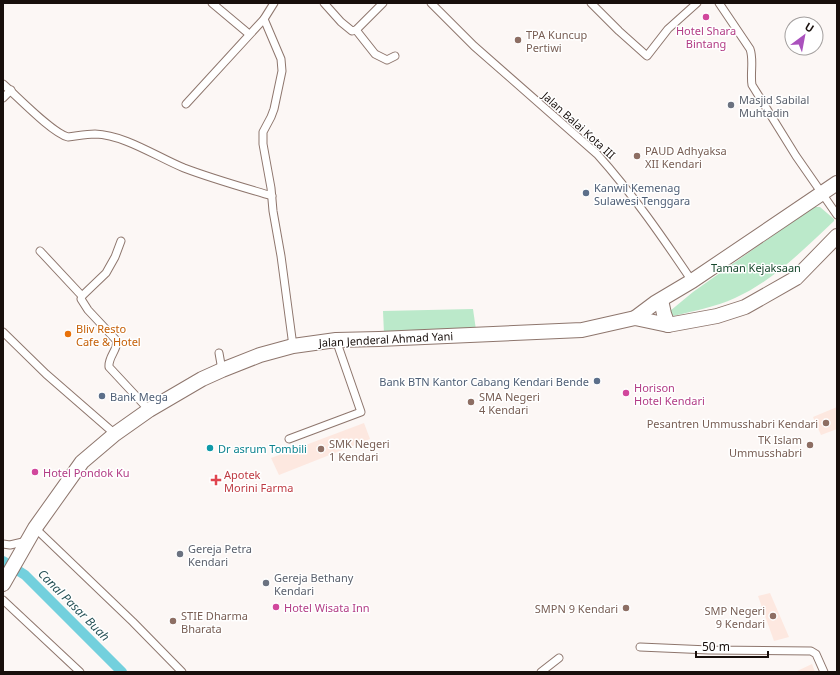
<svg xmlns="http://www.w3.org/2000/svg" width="840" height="675" font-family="'Noto Sans',sans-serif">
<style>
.built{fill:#fde8e0}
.green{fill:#bbe9ca}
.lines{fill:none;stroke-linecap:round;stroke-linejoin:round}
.canal{stroke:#73d0dd;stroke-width:10}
.street-casing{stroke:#8e766d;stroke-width:9}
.highway-casing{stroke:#8e766d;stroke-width:16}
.street{stroke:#fff;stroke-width:7}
.highway{stroke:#fff;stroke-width:14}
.hotel-dot{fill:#d1479c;stroke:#fff;stroke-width:1.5}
.education-dot{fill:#8d6e63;stroke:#fff;stroke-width:1.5}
.worship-dot{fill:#6b7280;stroke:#fff;stroke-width:1.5}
.service-dot{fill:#5c6f8a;stroke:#fff;stroke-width:1.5}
.food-dot{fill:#e8710a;stroke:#fff;stroke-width:1.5}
.culture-dot{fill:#0f9aa8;stroke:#fff;stroke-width:1.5}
.health-dot{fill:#e0444e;stroke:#fff;stroke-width:1.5}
.labels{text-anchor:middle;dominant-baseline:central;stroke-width:3;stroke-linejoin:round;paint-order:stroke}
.hotel-label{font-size:11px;fill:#b23c85;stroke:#fff;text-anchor:start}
.education-label{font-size:11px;fill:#785e54;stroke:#fff;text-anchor:start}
.worship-label{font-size:11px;fill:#5b616d;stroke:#fff;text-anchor:start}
.street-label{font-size:11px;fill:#180f0c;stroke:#fff}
.service-label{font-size:11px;fill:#4e5e75;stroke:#fff;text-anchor:start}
.park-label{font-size:11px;fill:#15472b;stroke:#fff}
.food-label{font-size:11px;fill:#c56008;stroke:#fff;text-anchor:start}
.culture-label{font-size:11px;fill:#0d838f;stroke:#fff;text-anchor:start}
.health-label{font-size:11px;fill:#be3a42;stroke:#fff;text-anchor:start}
.water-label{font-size:12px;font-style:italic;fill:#275257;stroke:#fff}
</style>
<rect width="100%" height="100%" fill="#fcf7f5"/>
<g class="built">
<polygon points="837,407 837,429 821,435 813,417"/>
<polygon points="364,423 370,439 279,475 271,458"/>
<polygon points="770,593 789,637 774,641 758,596"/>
<polygon points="812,664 815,672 795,672"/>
</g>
<g class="green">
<path d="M813,207H820L834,219V221C804,249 773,281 735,298C715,307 694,311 673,316L670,314V311L693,292Z"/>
<polygon points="473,309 476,330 384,334 383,311"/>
</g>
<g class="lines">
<polyline class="canal" points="3,561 25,575 122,672"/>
<g class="street-casing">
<g id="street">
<polyline points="212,3 249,34"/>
<polyline points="274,3 264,19 281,59 282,71 274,109 271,117 263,132 263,144 271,188 273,211 281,256 293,346"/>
<polyline points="324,3 341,22 352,31 356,30 383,3"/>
<path d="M431,3L474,46L597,154C632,193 663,238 692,281"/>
<polyline points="591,3 619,31 647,56 668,29 697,3"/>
<path d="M719,3L750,49C754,60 750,73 752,85L796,156L837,215"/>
<polyline points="356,30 375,54 387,60 395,56"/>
<path d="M3,84C17,96 52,133 68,137C77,136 86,134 95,134C125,135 157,157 184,168C213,179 242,187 272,196"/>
<polyline points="3,98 11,90"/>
<polyline points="186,104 264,19"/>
<path d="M121,241L115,257L106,273L82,296L81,299L88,310L117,341C117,351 108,357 109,367L149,410"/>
<polyline points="40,251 82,296"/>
<polyline points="3,332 46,374 115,434"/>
<polyline points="219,353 222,370"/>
<polyline points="289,439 361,412 336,340"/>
<polyline points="35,528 133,622 182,672"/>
<polyline points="3,544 10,545 27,541"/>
<polyline points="3,600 80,672"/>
<polyline points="640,647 709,650 811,651 816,654 824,672"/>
<polyline points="541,672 559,658"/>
</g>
</g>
<g class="highway-casing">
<g id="highway">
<polyline points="661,300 664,314 668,325"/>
<polyline points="635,318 655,303 692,281 837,183"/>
<polyline points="3,584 35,528 82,462 115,434 149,410 202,379 222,370 260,355 293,346 336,340 379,339 582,330 635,318 668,325 717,316 745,307 796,278 837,236"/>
</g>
</g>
<use href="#street" class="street"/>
<use href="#highway" class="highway"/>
</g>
<g class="hotel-dot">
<circle cx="706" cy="17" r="4"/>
<circle cx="626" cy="393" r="4"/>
<circle cx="35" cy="472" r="4"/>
<circle cx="276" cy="607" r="4"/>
</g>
<g class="education-dot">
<circle cx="518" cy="40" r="4"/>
<circle cx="637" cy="156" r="4"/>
<circle cx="471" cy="402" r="4"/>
<circle cx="826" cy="423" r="4"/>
<circle cx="810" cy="445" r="4"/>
<circle cx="321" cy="449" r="4"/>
<circle cx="626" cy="608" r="4"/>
<circle cx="773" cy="616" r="4"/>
<circle cx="173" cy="621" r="4"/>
</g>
<g class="worship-dot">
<circle cx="731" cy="105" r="4"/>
<circle cx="180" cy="554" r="4"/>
<circle cx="266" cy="583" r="4"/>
</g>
<g class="service-dot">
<circle cx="586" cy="193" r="4"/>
<circle cx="597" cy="381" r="4"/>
<circle cx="102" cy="396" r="4"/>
</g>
<circle class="food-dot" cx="68" cy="334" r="4"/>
<circle class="culture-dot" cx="210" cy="448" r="4"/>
<path class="health-dot" d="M214 474h4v4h4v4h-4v4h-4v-4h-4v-4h4z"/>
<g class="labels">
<g class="hotel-label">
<text x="706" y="30" text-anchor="middle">Hotel Shara<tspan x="706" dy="13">Bintang</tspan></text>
<text x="634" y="387">Horison<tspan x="634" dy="13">Hotel Kendari</tspan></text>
<text x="43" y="472">Hotel Pondok Ku</text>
<text x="284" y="607">Hotel Wisata Inn</text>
</g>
<g class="education-label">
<text x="526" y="34">TPA Kuncup<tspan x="526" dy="13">Pertiwi</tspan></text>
<text x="645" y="150">PAUD Adhyaksa<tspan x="645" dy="13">XII Kendari</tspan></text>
<text x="479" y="396">SMA Negeri<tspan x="479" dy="13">4 Kendari</tspan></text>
<text x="818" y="423" text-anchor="end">Pesantren Ummusshabri Kendari</text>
<text x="802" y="439" text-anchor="end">TK Islam<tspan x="802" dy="13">Ummusshabri</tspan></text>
<text x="329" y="443">SMK Negeri<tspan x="329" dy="13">1 Kendari</tspan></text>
<text x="618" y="608" text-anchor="end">SMPN 9 Kendari</text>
<text x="765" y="610" text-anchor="end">SMP Negeri<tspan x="765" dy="13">9 Kendari</tspan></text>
<text x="181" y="615">STIE Dharma<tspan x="181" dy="13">Bharata</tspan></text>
</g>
<g class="worship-label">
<text x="739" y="99">Masjid Sabilal<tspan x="739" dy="13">Muhtadin</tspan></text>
<text x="188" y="548">Gereja Petra<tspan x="188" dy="13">Kendari</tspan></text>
<text x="274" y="577">Gereja Bethany<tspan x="274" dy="13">Kendari</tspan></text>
</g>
<g class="street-label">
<text transform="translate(579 125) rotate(42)">Jalan Balai Kota III</text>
<text transform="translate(386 339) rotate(-3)">Jalan Jenderal Ahmad Yani</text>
</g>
<g class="service-label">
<text x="594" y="187">Kanwil Kemenag<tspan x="594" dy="13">Sulawesi Tenggara</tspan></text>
<text x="589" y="381" text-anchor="end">Bank BTN Kantor Cabang Kendari Bende</text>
<text x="110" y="396">Bank Mega</text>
</g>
<g class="park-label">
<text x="756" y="267">Taman Kejaksaan</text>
</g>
<g class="food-label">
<text x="76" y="328">Bliv Resto<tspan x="76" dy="13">Cafe &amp; Hotel</tspan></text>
</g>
<g class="culture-label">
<text x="218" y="448">Dr asrum Tombili</text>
</g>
<g class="health-label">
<text x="224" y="474">Apotek<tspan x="224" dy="13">Morini Farma</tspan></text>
</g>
<g class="water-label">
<text transform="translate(74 605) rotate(45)">Canal Pasar Buah</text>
</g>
</g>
<rect width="840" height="675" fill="none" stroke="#180f0c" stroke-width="8"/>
<g transform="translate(804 36) rotate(32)"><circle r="19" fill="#ffffff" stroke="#a39f9e"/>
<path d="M0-3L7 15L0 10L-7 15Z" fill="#aa51bd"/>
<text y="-6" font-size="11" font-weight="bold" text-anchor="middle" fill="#180f0c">U</text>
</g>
<path d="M696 651v6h72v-6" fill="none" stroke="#180f0c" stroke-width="2"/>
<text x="702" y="651" font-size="12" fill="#180f0c" stroke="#ffffff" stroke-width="3" paint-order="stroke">50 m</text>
</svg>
